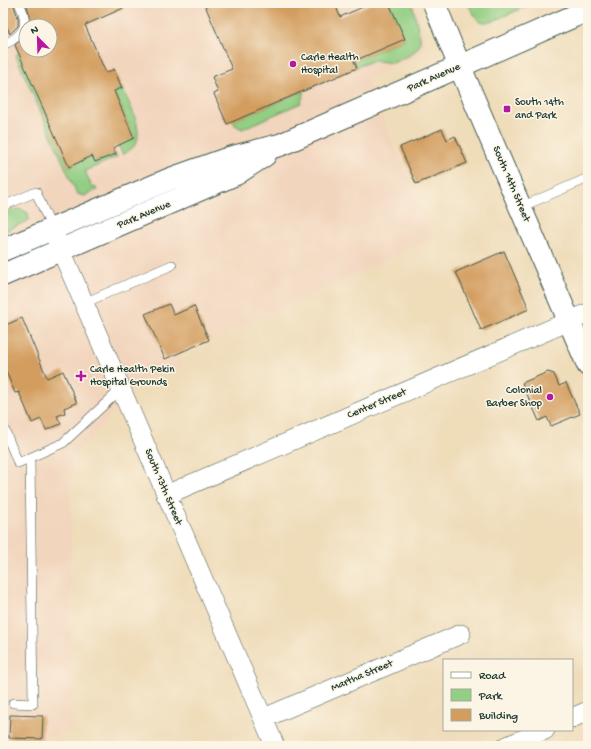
<svg xmlns="http://www.w3.org/2000/svg" width="591" height="749" font-family="'Gochi Hand',sans-serif">
<style>
.built{fill:#f2d5bd;fill-rule:evenodd}
.green{fill:#92ce83;stroke:#58865c}
.building{fill:#d39d5e}
.lines{fill:none;stroke-linecap:round;stroke-linejoin:round}
.service-casing{stroke:#3e5548;stroke-width:10}
.minor-casing{stroke:#3e5548;stroke-width:20}
.tertiary-casing{stroke:#3e5548;stroke-width:24}
.secondary-casing{stroke:#3e5548;stroke-width:24}
.service{stroke:#fff;stroke-width:9}
.minor{stroke:#fff;stroke-width:19}
.tertiary{stroke:#fff;stroke-width:22}
.secondary{stroke:#fff;stroke-width:22}
.poi-dot{fill:#b5179e;stroke:#fcf5e5;stroke-width:1.5}
.labels{text-anchor:middle;dominant-baseline:central;stroke-width:3;stroke-linejoin:round;paint-order:stroke}
.poi-label{font-size:11px;fill:#1f3d34;stroke:#fcf5e5;text-anchor:start}
.street-label{font-size:11px;fill:#1f3d34;stroke:#fcf5e5}
</style>
<rect width="100%" height="100%" fill="#fcf5e5"/>
<filter id="ink" filterUnits="userSpaceOnUse"><feTurbulence type="fractalNoise" baseFrequency=".025" numOctaves="2"/><feDisplacementMap in="SourceGraphic" scale="8" xChannelSelector="R" yChannelSelector="G"/><feConvolveMatrix kernelMatrix="1 2 1 2 8 2 1 2 1" color-interpolation-filters="sRGB"/></filter>
<filter id="wash" filterUnits="userSpaceOnUse"><feTurbulence type="fractalNoise" baseFrequency=".012" numOctaves="4" result="noise"/><feDisplacementMap in="SourceGraphic" scale="16" xChannelSelector="R" yChannelSelector="G"/><feGaussianBlur stdDeviation="0.9" result="paint"/><feColorMatrix in="noise" values="0 0 0 0 0 0 0 0 0 0 0 0 0 0 0 0 0 1.4 0 .05"/><feComposite in="paint" operator="in"/></filter>
<g filter="url(#wash)">
<rect width="100%" height="100%" fill="#efdcb9"/>
<path class="built" d="M3,3H415L424,37V47L418,56L366,80L434,238L179,355L183,365L135,387L71,460V727L27,746H3ZM26,26H50V50H26Z"/>
<g class="green">
<polygon points="389,3 412,3 420,37 420,45 412,54 393,63 377,61 369,62 357,67 354,61 405,39"/>
<polygon points="467,3 534,3 491,22 479,22"/>
<polygon points="19,51 69,167 92,156 95,162 116,154 117,157 85,171 92,187 95,186 97,190 84,196 77,194 16,56"/>
<path d="M122,88C128,101 145,131 135,145C132,149 127,152 123,155L118,145L134,138L114,91Z"/>
<polygon points="304,91 301,103 242,129 235,125 233,121"/>
<path d="M15,209C21,209 23,210 28,213L29,220L3,232V214Z"/>
</g>
<g id="blocks">
<g class="building">
<polygon points="3,3 13,3 18,18 18,26 10,34 3,18"/>
<polygon points="26,3 135,3 85,25 106,73 114,69 122,88 114,91 134,138 113,148 116,154 95,162 92,156 69,167 15,45 26,36 26,50 50,50 50,26 30,26 30,16"/>
<polygon points="204,3 335,3 340,17 372,3 389,3 405,39 354,61 357,68 227,124 214,94 218,92 212,77 232,69"/>
<polygon points="442,129 447,140 455,136 467,163 416,184 400,147"/>
<polygon points="504,251 529,309 481,330 456,272"/>
<polygon points="169,304 174,315 194,306 209,340 165,359 145,314"/>
<polygon points="22,318 47,378 63,371 77,403 64,408 65,413 57,416 61,424 46,430 41,419 32,423 19,392 15,393 3,364 3,326"/>
<polygon points="548,372 554,374 559,386 566,383 580,414 551,426 547,417 539,421 522,383"/>
<polygon points="10,715 43,716 42,739 9,738"/>
</g>
</g>
</g>
<g filter="url(#ink)">
<use href="#blocks" fill-opacity="0" stroke="#3e5548" stroke-width="1"/>
<g class="lines">
<g class="service-casing">
<g id="service">
<path d="M3,45C25,35 30,25 19,3"/>
<polyline points="3,206 36,192 52,229"/>
<polyline points="521,207 588,178"/>
<polyline points="84,303 172,265"/>
<polyline points="3,426 18,463 63,443 121,389"/>
<polyline points="13,703 33,704 30,458"/>
</g>
</g>
<g class="minor-casing">
<g id="minor">
<polyline points="52,229 275,746"/>
<polyline points="166,495 588,313"/>
<polyline points="264,718 461,634"/>
<polyline points="572,718 588,711"/>
<polyline points="507,746 545,730"/>
</g>
</g>
<g class="tertiary-casing">
<g id="tertiary">
<polyline points="3,250 170,179 229,158 280,145 588,10"/>
<polyline points="3,275 236,174 265,155"/>
</g>
</g>
<g class="secondary-casing">
<polyline id="secondary" points="434,3 460,67 588,365"/>
</g>
<use href="#service" class="service"/>
<use href="#minor" class="minor"/>
<use href="#tertiary" class="tertiary"/>
<use href="#secondary" class="secondary"/>
</g>
</g>
<g class="poi-dot">
<circle cx="293" cy="64" r="4"/>
<rect x="503" y="105" width="8" height="8" rx="2"/>
<path d="M79 370h4v4h4v4h-4v4h-4v-4h-4v-4h4z"/>
<circle cx="550" cy="397" r="4"/>
</g>
<g class="labels">
<g class="poi-label">
<text x="301" y="58">Carle Health<tspan x="301" dy="13">Hospital</tspan></text>
<text x="515" y="103">South 14th<tspan x="515" dy="13">and Park</tspan></text>
<text x="90" y="370">Carle Health Pekin<tspan x="90" dy="13">Hospital Grounds</tspan></text>
<text x="542" y="391" text-anchor="end">Colonial<tspan x="542" dy="13">Barber Shop</tspan></text>
</g>
<g class="street-label">
<text transform="translate(434 78) rotate(-24)">Park Avenue</text>
<text transform="translate(511 184) rotate(67)">South 14th Street</text>
<text transform="translate(144 215) rotate(-23)">Park Avenue</text>
<text transform="translate(377 404) rotate(-23)">Center Street</text>
<text transform="translate(163 487) rotate(67)">South 13th Street</text>
<text transform="translate(362 676) rotate(-23)">Martha Street</text>
</g>
</g>
<rect width="591" height="749" fill="none" stroke="#fcf5e5" stroke-width="16"/>
<rect x="443" y="659" width="130" height="72" fill="#fcf5e5" stroke="#a4ab9e"/>
<rect x="451" y="672" width="20" height="6" fill="#ffffff" stroke="#a4ab9e"/>
<text x="479" y="679" font-size="12" fill="#1f3d34">Road</text>
<rect x="451" y="689" width="20" height="12" fill="#92ce83" stroke="#a4ab9e"/>
<text x="479" y="699" font-size="12" fill="#1f3d34">Park</text>
<rect x="451" y="709" width="20" height="12" fill="#d39d5e" stroke="#a4ab9e"/>
<text x="479" y="719" font-size="12" fill="#1f3d34">Building</text>
<g transform="translate(38 38) rotate(337)"><circle r="19" fill="#fcf5e5" stroke="#a4ab9e"/>
<path d="M0-3L7 15L0 10L-7 15Z" fill="#b5179e"/>
<text y="-6" font-size="11" font-weight="bold" text-anchor="middle" fill="#1f3d34">N</text>
</g>
</svg>
